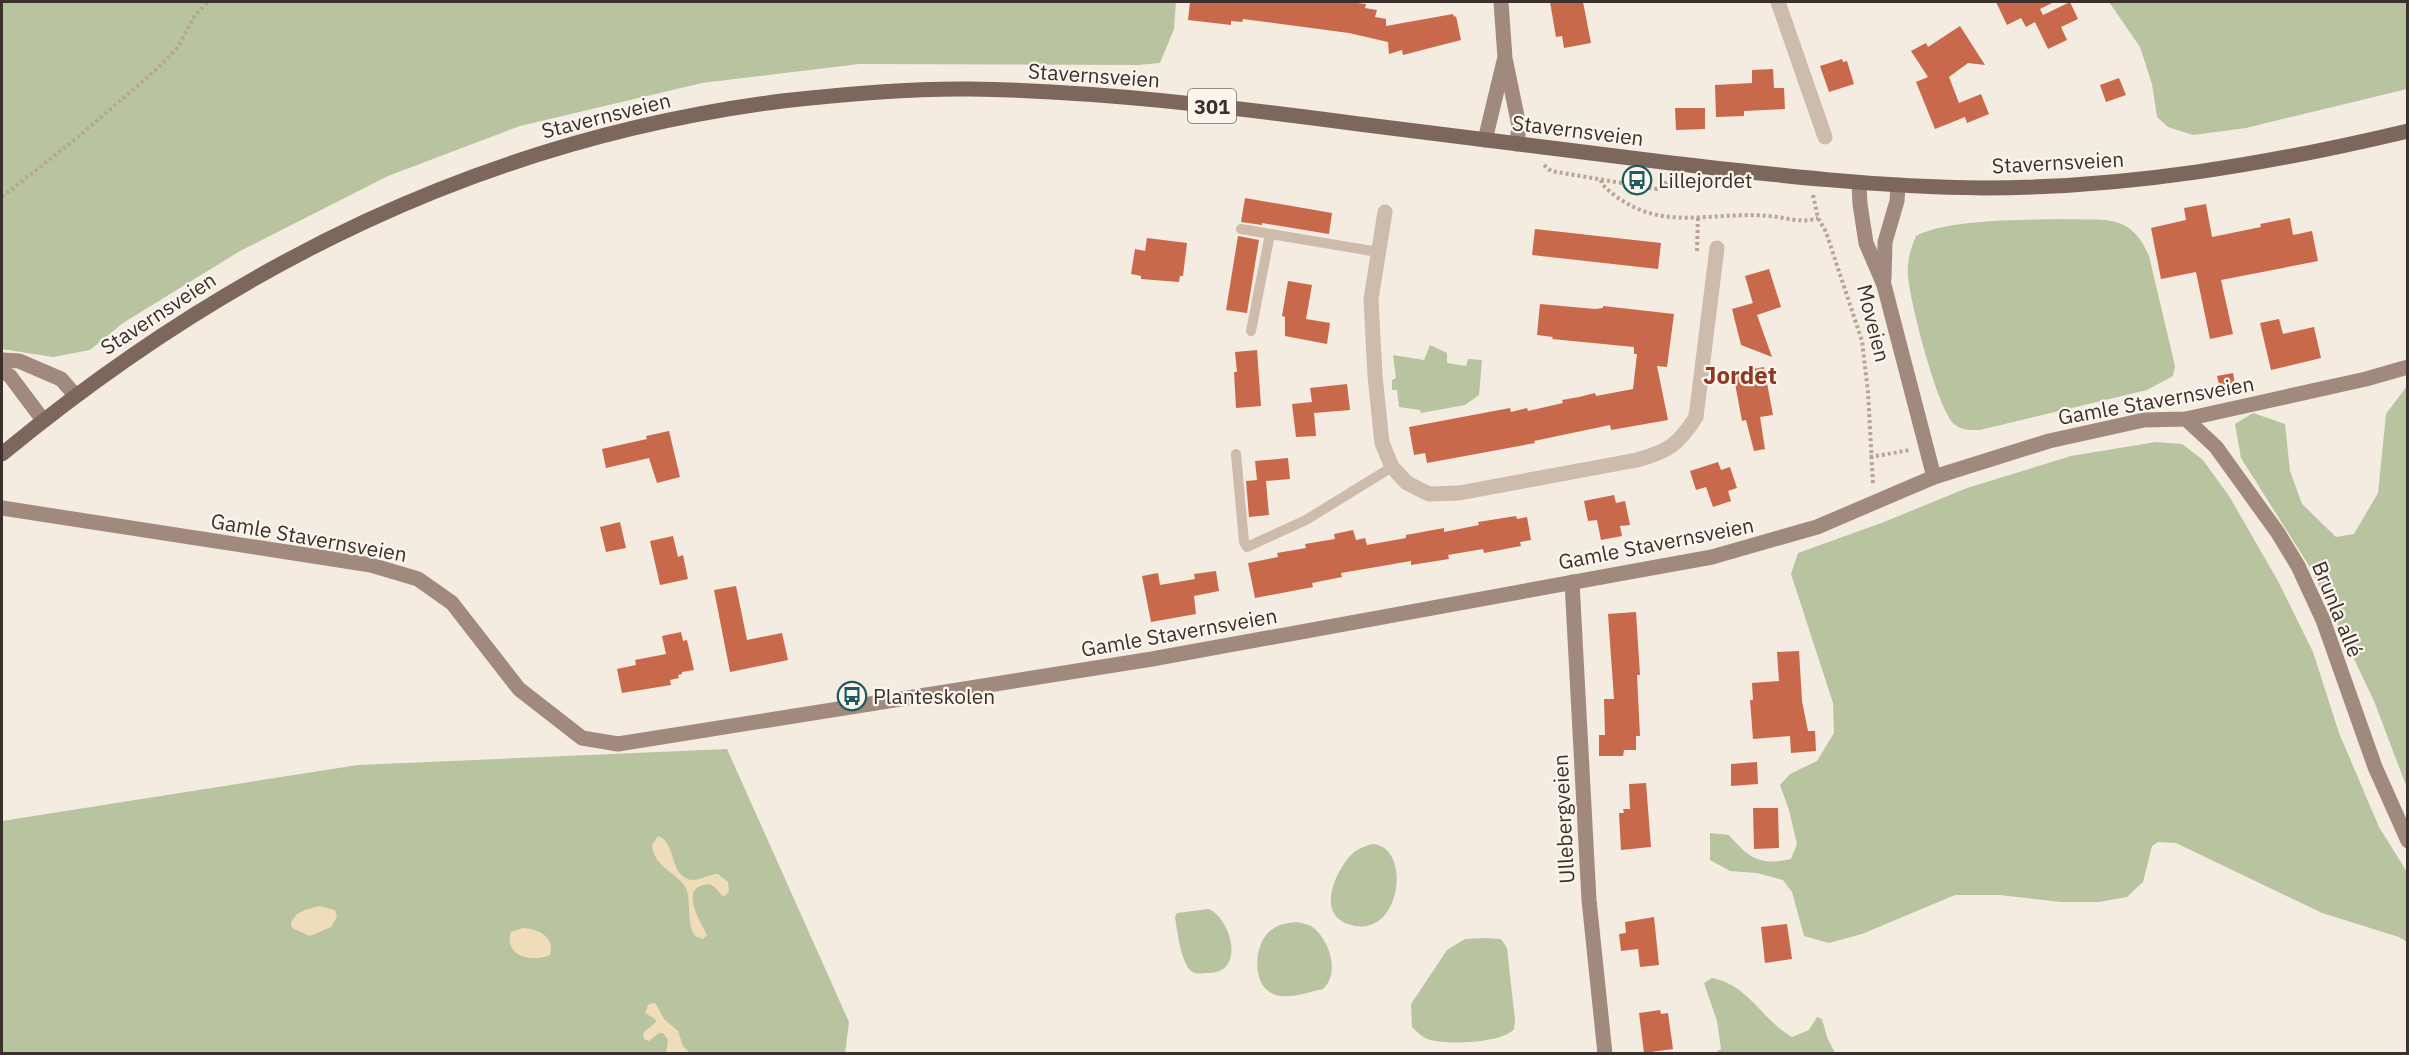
<svg xmlns="http://www.w3.org/2000/svg" width="2409" height="1055" font-family="'IBM Plex Sans',sans-serif">
<style>
.green{fill:#b8c4a0}
.sand{fill:#efdcb8}
.building{fill:#c8694b}
.lines{fill:none;stroke-linecap:round;stroke-linejoin:round}
.path{stroke:#b9a596;stroke-width:4;stroke-dasharray:3 3;stroke-linecap:butt}
.lane{stroke:#cdbbac;stroke-width:10}
.street{stroke:#cdbbac;stroke-width:15}
.secondary{stroke:#a18a7d;stroke-width:15}
.primary{stroke:#7d675c;stroke-width:15}
.labels{text-anchor:middle;dominant-baseline:central;stroke-width:4.5;stroke-linejoin:round;paint-order:stroke}
.shield{fill:#fbf5ee;stroke:#756b66;stroke-width:1.5}
.shield-label{font-size:20px;font-weight:bold;fill:#3b302b}
.street-label{font-size:21px;fill:#3b302b;stroke:#fbf5ee}
.poi-label{font-size:21px;fill:#3b302b;stroke:#fbf5ee;text-anchor:start}
.quarter-label{font-size:24px;font-weight:bold;fill:#8c3b22;stroke:#fbf5ee}
</style>
<rect width="100%" height="100%" fill="#f4ebe1"/>
<g class="green">
<polygon points="2,2 1176,2 1174,29 1160,63 1138,65 859,64 702,83 520,126 388,176 240,251 123,323 90,350 53,357 2,349"/>
<polygon points="2109,2 2407,2 2407,89 2246,128 2193,135 2168,127 2157,117 2152,84 2140,47"/>
<path d="M2063,219C2105,221 2130,212 2149,256L2175,366L2173,376L2147,390L1980,430C1971,430 1962,431 1954,424C1937,408 1910,302 1908,276C1907,261 1910,250 1916,236C1948,219 2025,220 2063,219Z"/>
<polygon points="1430,345 1447,353 1447,363 1466,366 1468,359 1482,360 1479,395 1465,405 1421,413 1420,410 1399,407 1397,390 1392,390 1392,380 1396,378 1393,355 1424,360"/>
<polygon points="2407,386 2407,788 2374,701 2311,569 2241,458 2235,424 2253,413 2285,424 2290,471 2302,504 2336,537 2354,534 2378,493 2386,414"/>
<path d="M2156,442L2182,444L2203,460L2229,496L2278,581L2313,652L2339,733L2379,827L2407,872V942L2399,937L2322,913L2176,843L2158,842L2152,846L2143,882L2127,897L2099,902H2061L2000,895H1955L1862,934L1829,943L1804,936L1792,892L1783,880L1757,873L1730,871L1710,860V833L1729,835C1749,858 1759,866 1791,859L1797,844L1789,810L1780,785L1790,774L1817,761L1834,733L1833,703L1791,574L1798,553L1884,522L1967,488L2071,456Z"/>
<polygon points="727,749 849,1022 845,1054 2,1054 2,821 358,765"/>
<path d="M1373,844C1413,847 1401,943 1348,924C1316,913 1336,870 1352,854C1358,848 1366,846 1373,844Z"/>
<path d="M1209,909C1228,918 1241,957 1223,969C1218,973 1210,973 1204,973C1199,974 1195,974 1191,971C1181,962 1177,930 1175,917L1177,913Z"/>
<path d="M1297,922C1301,923 1307,924 1311,926C1329,938 1341,973 1323,989C1309,992 1291,999 1276,995C1251,988 1253,945 1270,931C1278,924 1287,923 1297,922Z"/>
<path d="M1485,938L1501,939L1507,948L1515,1020L1514,1029C1503,1043 1448,1045 1431,1040C1424,1039 1417,1032 1412,1027L1411,1004L1447,950L1465,939Z"/>
<path d="M1712,978C1749,985 1763,1021 1792,1037L1809,1030L1817,1017L1822,1019L1827,1037L1835,1053H1715L1721,1049L1717,1021L1704,983Z"/>
</g>
<g class="sand">
<path d="M658,836C677,842 669,879 693,880C702,880 709,874 718,874L728,882L729,891L725,896H722C717,890 713,882 703,885C680,891 702,924 707,935L703,939L695,936C685,921 693,897 684,885C673,871 654,866 652,845Z"/>
<polygon points="319,906 335,910 337,917 331,927 310,936 292,928 291,922 297,914 305,910"/>
<path d="M523,928C539,929 555,937 550,955C532,963 503,956 511,932Z"/>
<polygon points="653,1003 656,1004 664,1019 678,1031 683,1046 690,1053 666,1053 668,1040 663,1033 659,1033 649,1041 644,1039 643,1033 656,1022 655,1019 645,1013 648,1005"/>
</g>
<g class="building">
<polygon points="1190,2 1347,2 1366,4 1365,8 1377,10 1375,17 1386,19 1386,26 1453,14 1454,17 1456,16 1461,40 1403,55 1402,50 1389,54 1388,42 1349,33 1243,19 1242,22 1231,21 1231,25 1188,20"/>
<polygon points="1550,2 1583,2 1591,43 1564,48 1562,36 1556,37"/>
<polygon points="1996,2 2054,2 2040,9 2043,15 2070,2 2078,19 2061,27 2067,40 2048,49 2035,22 2026,27 2021,18 2007,25"/>
<polygon points="1960,26 1985,65 1968,63 1949,77 1959,103 1981,94 1989,114 1967,123 1965,117 1935,129 1916,82 1928,77 1911,51 1926,43 1928,47"/>
<polygon points="1842,59 1843,62 1847,61 1854,84 1829,92 1820,66"/>
<polygon points="1773,69 1774,88 1784,88 1785,109 1744,111 1744,116 1716,117 1715,85 1752,83 1752,70"/>
<polygon points="2119,78 2126,95 2106,102 2100,85"/>
<polygon points="1675,108 1705,108 1705,129 1676,130"/>
<polygon points="1245,198 1332,213 1329,234 1262,223 1262,225 1241,222"/>
<polygon points="2206,204 2212,237 2261,227 2260,224 2290,218 2293,235 2312,231 2318,261 2221,280 2233,334 2210,339 2196,272 2161,279 2151,228 2186,220 2184,208"/>
<polygon points="1535,229 1661,243 1658,269 1532,255"/>
<polygon points="1238,236 1259,240 1247,313 1226,310"/>
<polygon points="1147,238 1187,243 1183,276 1180,276 1179,282 1141,279 1141,276 1131,274 1135,249 1145,251"/>
<polygon points="1769,269 1781,307 1757,315 1772,357 1741,345 1732,309 1753,303 1754,307 1745,276"/>
<polygon points="1288,281 1312,285 1306,319 1330,323 1327,344 1285,336 1285,317 1282,316"/>
<polygon points="1540,304 1595,309 1603,308 1603,306 1674,314 1667,367 1657,366 1668,420 1611,430 1610,425 1534,441 1535,443 1427,463 1425,453 1414,455 1409,427 1510,408 1511,412 1527,408 1528,411 1563,403 1562,400 1579,397 1595,393 1596,396 1633,389 1637,354 1634,354 1634,347 1552,339 1553,337 1537,335"/>
<polygon points="2279,319 2283,334 2314,327 2321,358 2271,370 2260,323"/>
<polygon points="1257,350 1261,406 1236,408 1234,372 1237,372 1235,352"/>
<polygon points="1764,367 1773,415 1760,417 1765,449 1754,451 1746,420 1742,421 1734,378 1738,372"/>
<polygon points="2233,373 2236,389 2221,392 2217,376"/>
<polygon points="1347,384 1350,410 1314,413 1316,436 1296,437 1292,404 1312,402 1310,388"/>
<polygon points="669,431 680,477 657,483 649,458 606,468 602,449 647,439 646,436"/>
<polygon points="1288,458 1290,479 1266,481 1269,515 1249,517 1246,481 1257,480 1255,461"/>
<polygon points="1718,462 1721,470 1730,467 1737,488 1728,491 1731,501 1713,507 1706,487 1696,490 1690,471"/>
<polygon points="1614,495 1616,503 1625,501 1630,525 1620,526 1622,536 1601,540 1597,520 1588,521 1584,501"/>
<polygon points="1516,516 1517,519 1527,517 1531,540 1520,542 1521,546 1484,553 1483,549 1448,555 1449,559 1411,565 1411,561 1341,573 1342,577 1312,583 1313,587 1255,598 1248,563 1278,557 1277,553 1306,548 1305,544 1335,539 1334,534 1353,530 1356,540 1365,538 1367,545 1406,538 1406,535 1444,528 1444,532 1479,525 1478,522"/>
<polygon points="620,522 626,548 606,552 600,527"/>
<polygon points="673,536 678,557 683,555 688,579 660,585 650,541"/>
<polygon points="1216,571 1219,591 1194,596 1196,614 1151,622 1142,576 1158,573 1160,585 1195,579 1194,574"/>
<polygon points="736,586 747,640 782,633 788,660 730,672 714,590"/>
<polygon points="1636,612 1640,675 1637,675 1640,736 1636,736 1636,750 1624,750 1623,756 1599,756 1599,735 1605,735 1604,699 1614,699 1608,614"/>
<polygon points="681,632 683,641 687,640 694,670 682,672 682,674 678,675 679,678 670,680 671,685 622,693 617,669 636,665 635,660 666,654 662,636"/>
<polygon points="1799,651 1802,701 1808,731 1815,731 1816,751 1791,753 1790,736 1753,739 1750,700 1753,700 1752,683 1779,681 1777,652"/>
<polygon points="1757,762 1758,784 1731,786 1731,764"/>
<polygon points="1646,783 1651,847 1621,850 1619,813 1624,813 1623,809 1630,809 1629,784"/>
<polygon points="1753,808 1778,808 1779,848 1754,849"/>
<polygon points="1654,917 1659,965 1640,967 1638,949 1621,951 1619,934 1626,933 1625,922"/>
<polygon points="1787,924 1792,959 1765,963 1761,927"/>
<polygon points="1660,1010 1661,1014 1668,1013 1673,1049 1644,1053 1639,1013"/>
</g>
<g class="lines">
<g class="path">
<polyline points="1544,165 1551,171 1657,189 1668,181"/>
<path d="M1601,180L1602,184C1615,198 1634,209 1653,214C1688,223 1731,212 1768,216C1785,217 1801,224 1818,218"/>
<polyline points="1813,195 1818,218 1826,232 1862,341 1868,392 1873,484"/>
<polyline points="2,197 78,137 157,69 178,47 195,15 208,2"/>
<polyline points="1697,251 1698,216"/>
<polyline points="1870,457 1910,450"/>
</g>
<g class="lane">
<polyline points="1241,229 1378,252"/>
<polyline points="1251,331 1270,234"/>
<polyline points="1236,454 1244,542 1247,547 1306,520 1392,467"/>
</g>
<g class="street">
<polyline points="1778,2 1825,137"/>
<path d="M1385,212L1371,299L1375,376L1382,443L1392,467L1407,483L1429,494L1459,493L1637,460C1669,451 1678,445 1696,417L1717,248"/>
</g>
<g class="secondary">
<polyline points="1501,2 1505,58 1519,126 1517,144"/>
<polyline points="1485,140 1504,61"/>
<polyline points="1859,183 1860,204 1866,243 1884,285 1934,477"/>
<polyline points="1884,279 1885,242 1897,201 1898,185"/>
<polyline points="2,360 19,361 61,379 75,395"/>
<polyline points="2,371 10,376 43,420"/>
<polyline points="2186,419 2216,447 2278,533 2298,566 2323,620 2375,767 2408,841"/>
<polyline points="2,508 371,565 418,579 452,603 519,689 582,738 618,744 1152,659 1712,557 1817,527 1934,477 2049,441 2144,420 2186,419 2366,379 2408,367"/>
<polyline points="1572,582 1589,900 1605,1054"/>
</g>
<path class="primary" d="M2,454C231,265 485,139 782,101C844,94 907,88 970,89C1100,91 1230,107 1359,124C1463,137 1567,150 1671,163C1775,175 1879,187 1984,188C2127,188 2269,164 2408,131"/>
</g>
<defs>
<g id="bus-ring" transform="scale(1.5)"><circle r="9.5" fill="#fbf5ee" stroke="#1f5a5e" stroke-width="1.5"/><path d="M-5-6H5V4H4V6H2V4H-2V6H-4V4H-5ZM-3.5-4V0h7V-4ZM-3.5 1.2v1.5H-2V1.2ZM2 1.2v1.5H3.5V1.2Z" fill="#1f5a5e"/></g>
</defs>
<g fill-rule="evenodd">
<use href="#bus-ring" x="1637" y="180"/>
<use href="#bus-ring" x="852" y="696"/>
</g>
<g class="labels">
<rect class="shield" x="1188" y="89" width="48" height="34" rx="4.5"/>
<g class="shield-label">
<text x="1212" y="106">301</text>
</g>
<g class="street-label">
<text transform="translate(1094 75) rotate(4)">Stavernsveien</text>
<text transform="translate(606 115) rotate(-14)">Stavernsveien</text>
<text transform="translate(1578 130) rotate(7)">Stavernsveien</text>
<text transform="translate(2058 162) rotate(-3)">Stavernsveien</text>
<text transform="translate(158 313) rotate(-33)">Stavernsveien</text>
<text transform="translate(1874 323) rotate(76)">Moveien</text>
<text transform="translate(2156 400) rotate(-10)">Gamle Stavernsveien</text>
<text transform="translate(309 537) rotate(10)">Gamle Stavernsveien</text>
<text transform="translate(1656 543) rotate(-11)">Gamle Stavernsveien</text>
<text transform="translate(2338 609) rotate(68)">Brunla allé</text>
<text transform="translate(1179 632) rotate(-10)">Gamle Stavernsveien</text>
<text transform="translate(1563 819) rotate(-93)">Ullebergveien</text>
</g>
<g class="poi-label">
<text x="1658" y="180">Lillejordet</text>
<text x="873" y="696">Planteskolen</text>
</g>
<g class="quarter-label">
<text x="1740" y="375">Jordet</text>
</g>
</g>
<rect width="2409" height="1055" fill="none" stroke="#3b302b" stroke-width="6"/>
</svg>
